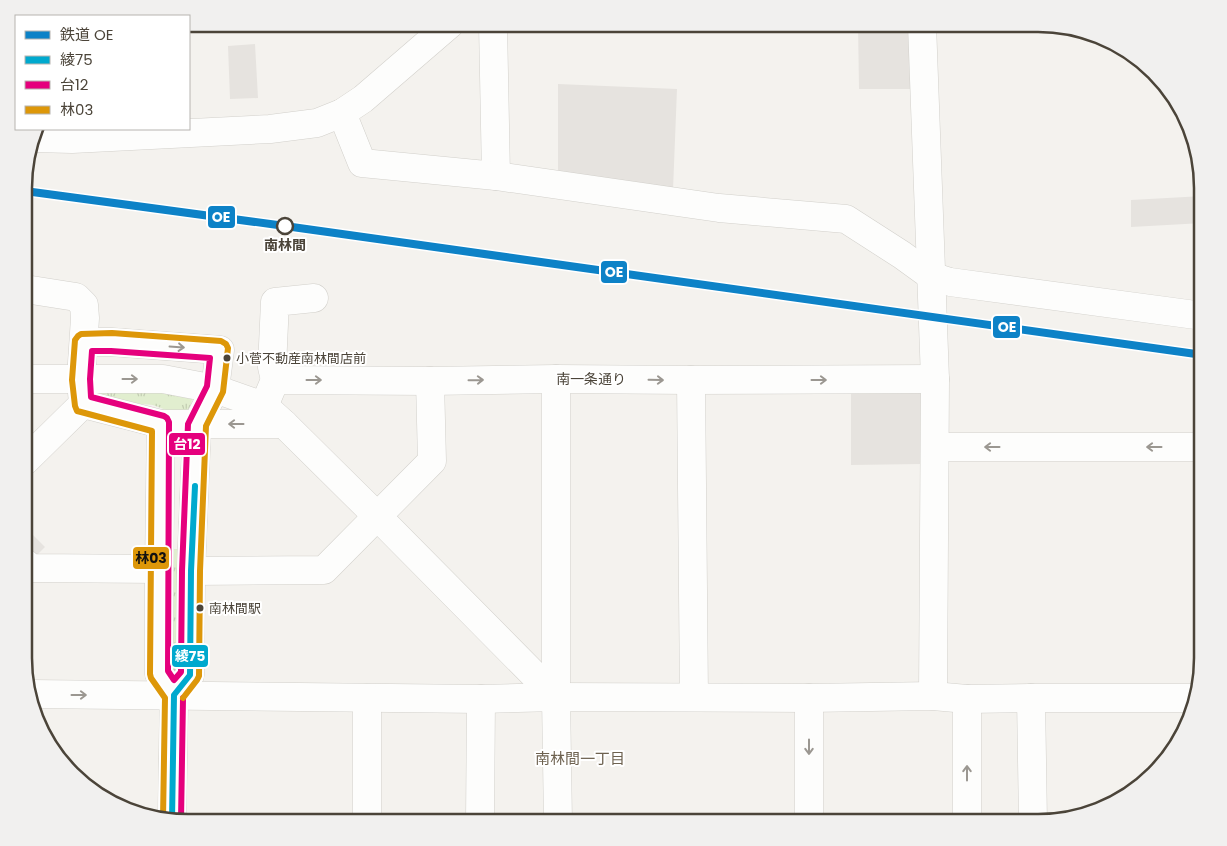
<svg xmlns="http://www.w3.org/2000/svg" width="1227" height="846" font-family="Poppins,'Noto Sans JP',sans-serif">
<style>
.grass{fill:url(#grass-tufts)}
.parking{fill:#e6e3df}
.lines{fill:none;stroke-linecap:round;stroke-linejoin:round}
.minor-casing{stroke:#d2d0cb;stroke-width:29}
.minor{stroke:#fdfdfc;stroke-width:28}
.bus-1-casing{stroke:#fff;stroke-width:10}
.bus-2-casing{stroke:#fff;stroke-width:10}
.bus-3-casing{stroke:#fff;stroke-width:10}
.bus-1{stroke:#00a9ce;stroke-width:6}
.bus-2{stroke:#e5007d;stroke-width:6}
.bus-3{stroke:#dd9709;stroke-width:6}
.rail-1-casing{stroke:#fff;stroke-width:11}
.rail-1{stroke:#0d82c7;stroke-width:8}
.oneway{stroke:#9b9791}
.stop-dot{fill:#fff;stroke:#4b4439;stroke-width:2.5}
.bus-dot{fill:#4b4439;stroke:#fff;stroke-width:2}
.labels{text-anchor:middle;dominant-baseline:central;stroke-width:4;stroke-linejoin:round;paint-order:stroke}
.bus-label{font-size:13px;fill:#4b4439;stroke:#fff;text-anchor:start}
.stop-label{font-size:14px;font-weight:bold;fill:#4b4439;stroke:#fff}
.street-label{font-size:14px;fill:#4b4439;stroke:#fff}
.neighbourhood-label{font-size:15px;fill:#6e6250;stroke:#fff}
.rim{fill:none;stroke:#4b4439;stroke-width:2.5}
.line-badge{stroke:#fff;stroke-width:2}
.badge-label{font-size:14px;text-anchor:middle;font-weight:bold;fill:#fff}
.pale-badge-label{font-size:14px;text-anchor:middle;font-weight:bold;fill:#111}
</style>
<defs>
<pattern id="grass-tufts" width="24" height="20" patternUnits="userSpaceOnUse" patternTransform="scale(1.25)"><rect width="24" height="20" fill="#e1eecf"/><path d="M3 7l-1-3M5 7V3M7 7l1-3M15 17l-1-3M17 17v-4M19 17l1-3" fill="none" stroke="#c3cdb2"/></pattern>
</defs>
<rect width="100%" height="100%" fill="#f4f2ee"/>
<g class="grass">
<polygon points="101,392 188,393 192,399 191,407 183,413 174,413 153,405 118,402 101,397"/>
<polygon points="167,549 183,549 179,676 166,667"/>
</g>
<g class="parking">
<polygon points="858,24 908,24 911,89 859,89"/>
<polygon points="255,44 258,98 230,99 228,46"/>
<polygon points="558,84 677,89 673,190 558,174"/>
<polygon points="1203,196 1203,223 1131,227 1131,200"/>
<polygon points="851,391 921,392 921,464 851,465"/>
<polygon points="28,530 45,547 33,559 25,552 25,533"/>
</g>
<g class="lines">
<g class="minor-casing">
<g id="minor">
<polyline points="493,24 496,176"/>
<polyline points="922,24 935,379 933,696"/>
<polyline points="342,113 362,163 496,176 719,208 846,219 902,255 931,276 950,282 1203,316"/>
<polyline points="34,138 72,139 270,129 317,123 342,113 363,99 450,24"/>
<polyline points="25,289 76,297 84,305 85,318 81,379 83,404 25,461"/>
<polyline points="84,342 111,342 220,350 215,389 197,424 191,571 190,675 174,695"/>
<polyline points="25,379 163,379 215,389 264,406 284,424 377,516 556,697"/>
<polyline points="556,379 556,697 558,822"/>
<polyline points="275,380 272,367 275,302 314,298"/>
<polyline points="691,380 694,697"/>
<polyline points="83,404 161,424 284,424"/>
<polyline points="264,406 275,380 430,381 556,379 691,380 935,379"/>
<polyline points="161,424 159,569 159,674 174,695 172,821"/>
<polyline points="935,447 1203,447"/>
<polyline points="25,563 31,568 159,569"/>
<polyline points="191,571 324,570 432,461 430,381"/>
<polyline points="31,694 481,699 556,697 809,698 933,696 967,699 1031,698 1197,698"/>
<polyline points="367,698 367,822"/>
<polyline points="1031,698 1033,822"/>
<polyline points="967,699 967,822"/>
<polyline points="480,822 481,699"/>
<polyline points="809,822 809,698"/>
</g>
</g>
<use href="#minor" class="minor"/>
<g class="bus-1-casing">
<polyline id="bus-1" points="172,821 174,695 190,675 191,571 195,486"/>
</g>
<g class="bus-2-casing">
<g id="bus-2">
<polygon points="92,351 111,351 210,358 207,386 188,424 182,571 181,672 174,680 168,671 169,422 167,418 164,416 91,397 90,379"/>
<polyline points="181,821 183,698"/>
</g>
</g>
<g class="bus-3-casing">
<polyline id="bus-3" points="163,819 165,698 151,678 150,674 152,431 81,412 77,411 75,406 72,380 75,340 78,336 81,334 112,333 221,341 226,344 228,348 223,392 206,426 200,571 199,676 197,680 183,698"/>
</g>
<use href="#bus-1" class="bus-1"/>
<use href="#bus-2" class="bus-2"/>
<use href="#bus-3" class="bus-3"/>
<g class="rail-1-casing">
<polyline id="rail-1" points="25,191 285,226 1203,355"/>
</g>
<use href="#rail-1" class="rail-1"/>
</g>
<defs><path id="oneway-shaft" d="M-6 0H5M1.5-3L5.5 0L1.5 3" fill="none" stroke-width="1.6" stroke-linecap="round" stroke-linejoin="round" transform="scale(1.25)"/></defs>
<g class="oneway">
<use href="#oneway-shaft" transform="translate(177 347) rotate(4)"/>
<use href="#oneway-shaft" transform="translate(130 379)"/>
<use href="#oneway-shaft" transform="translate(314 380)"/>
<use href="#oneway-shaft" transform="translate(476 380) rotate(-1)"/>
<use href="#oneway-shaft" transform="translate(656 380) rotate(1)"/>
<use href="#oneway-shaft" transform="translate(819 380)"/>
<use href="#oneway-shaft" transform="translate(236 424) rotate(180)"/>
<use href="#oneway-shaft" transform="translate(992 447) rotate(180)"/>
<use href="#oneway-shaft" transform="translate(1154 447) rotate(180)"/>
<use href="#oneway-shaft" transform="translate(79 695)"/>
<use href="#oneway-shaft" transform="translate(809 747) rotate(90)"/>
<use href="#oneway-shaft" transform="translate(967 773) rotate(-90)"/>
</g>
<circle class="stop-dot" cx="285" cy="226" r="8"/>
<g class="bus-dot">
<circle cx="227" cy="358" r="4.5"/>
<circle cx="200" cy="608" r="4.5"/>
</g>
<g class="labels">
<g class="bus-label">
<text x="236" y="358">小菅不動産南林間店前</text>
<text x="209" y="608">南林間駅</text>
</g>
<g class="stop-label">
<text x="285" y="245">南林間</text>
</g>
<g class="street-label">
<text x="591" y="379">南一条通り</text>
</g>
<g class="neighbourhood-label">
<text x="580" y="758">南林間一丁目</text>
</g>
</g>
<path d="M0 0H1227V846H0ZM188 32H1038A156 156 0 0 1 1194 188V658A156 156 0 0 1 1038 814H188A156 156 0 0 1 32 658V188A156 156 0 0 1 188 32Z" fill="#f1f0ef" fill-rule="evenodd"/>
<path class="rim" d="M188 32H1038A156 156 0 0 1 1194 188V658A156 156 0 0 1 1038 814H188A156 156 0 0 1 32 658V188A156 156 0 0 1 188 32Z"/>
<g class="line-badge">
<rect x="207" y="205" width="29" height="24" rx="5" fill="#0d82c7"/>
<rect x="600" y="260" width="28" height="24" rx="5" fill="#0d82c7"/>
<rect x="992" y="315" width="29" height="24" rx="5" fill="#0d82c7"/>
<rect x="168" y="432" width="38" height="24" rx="5" fill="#e5007d"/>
<rect x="132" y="546" width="38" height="24" rx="5" fill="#dd9709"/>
<rect x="171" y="644" width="38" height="24" rx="5" fill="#00a9ce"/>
</g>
<g class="badge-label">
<text x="221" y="222">OE</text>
<text x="614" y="277">OE</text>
<text x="1007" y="332">OE</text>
<text x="187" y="449">台12</text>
<text x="190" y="661">綾75</text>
</g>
<g class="pale-badge-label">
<text x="151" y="563">林03</text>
</g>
<rect x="15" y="15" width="175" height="115" fill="#ffffff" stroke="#b7b4b0"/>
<rect x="25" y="31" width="25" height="8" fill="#0d82c7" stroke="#b7b4b0"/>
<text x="60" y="40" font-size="15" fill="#4b4439">鉄道 OE</text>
<rect x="25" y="56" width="25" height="8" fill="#00a9ce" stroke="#b7b4b0"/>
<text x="60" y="65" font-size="15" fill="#4b4439">綾75</text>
<rect x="25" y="81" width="25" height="8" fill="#e5007d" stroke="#b7b4b0"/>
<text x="60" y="90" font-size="15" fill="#4b4439">台12</text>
<rect x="25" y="106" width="25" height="8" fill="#dd9709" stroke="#b7b4b0"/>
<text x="60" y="115" font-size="15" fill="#4b4439">林03</text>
</svg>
